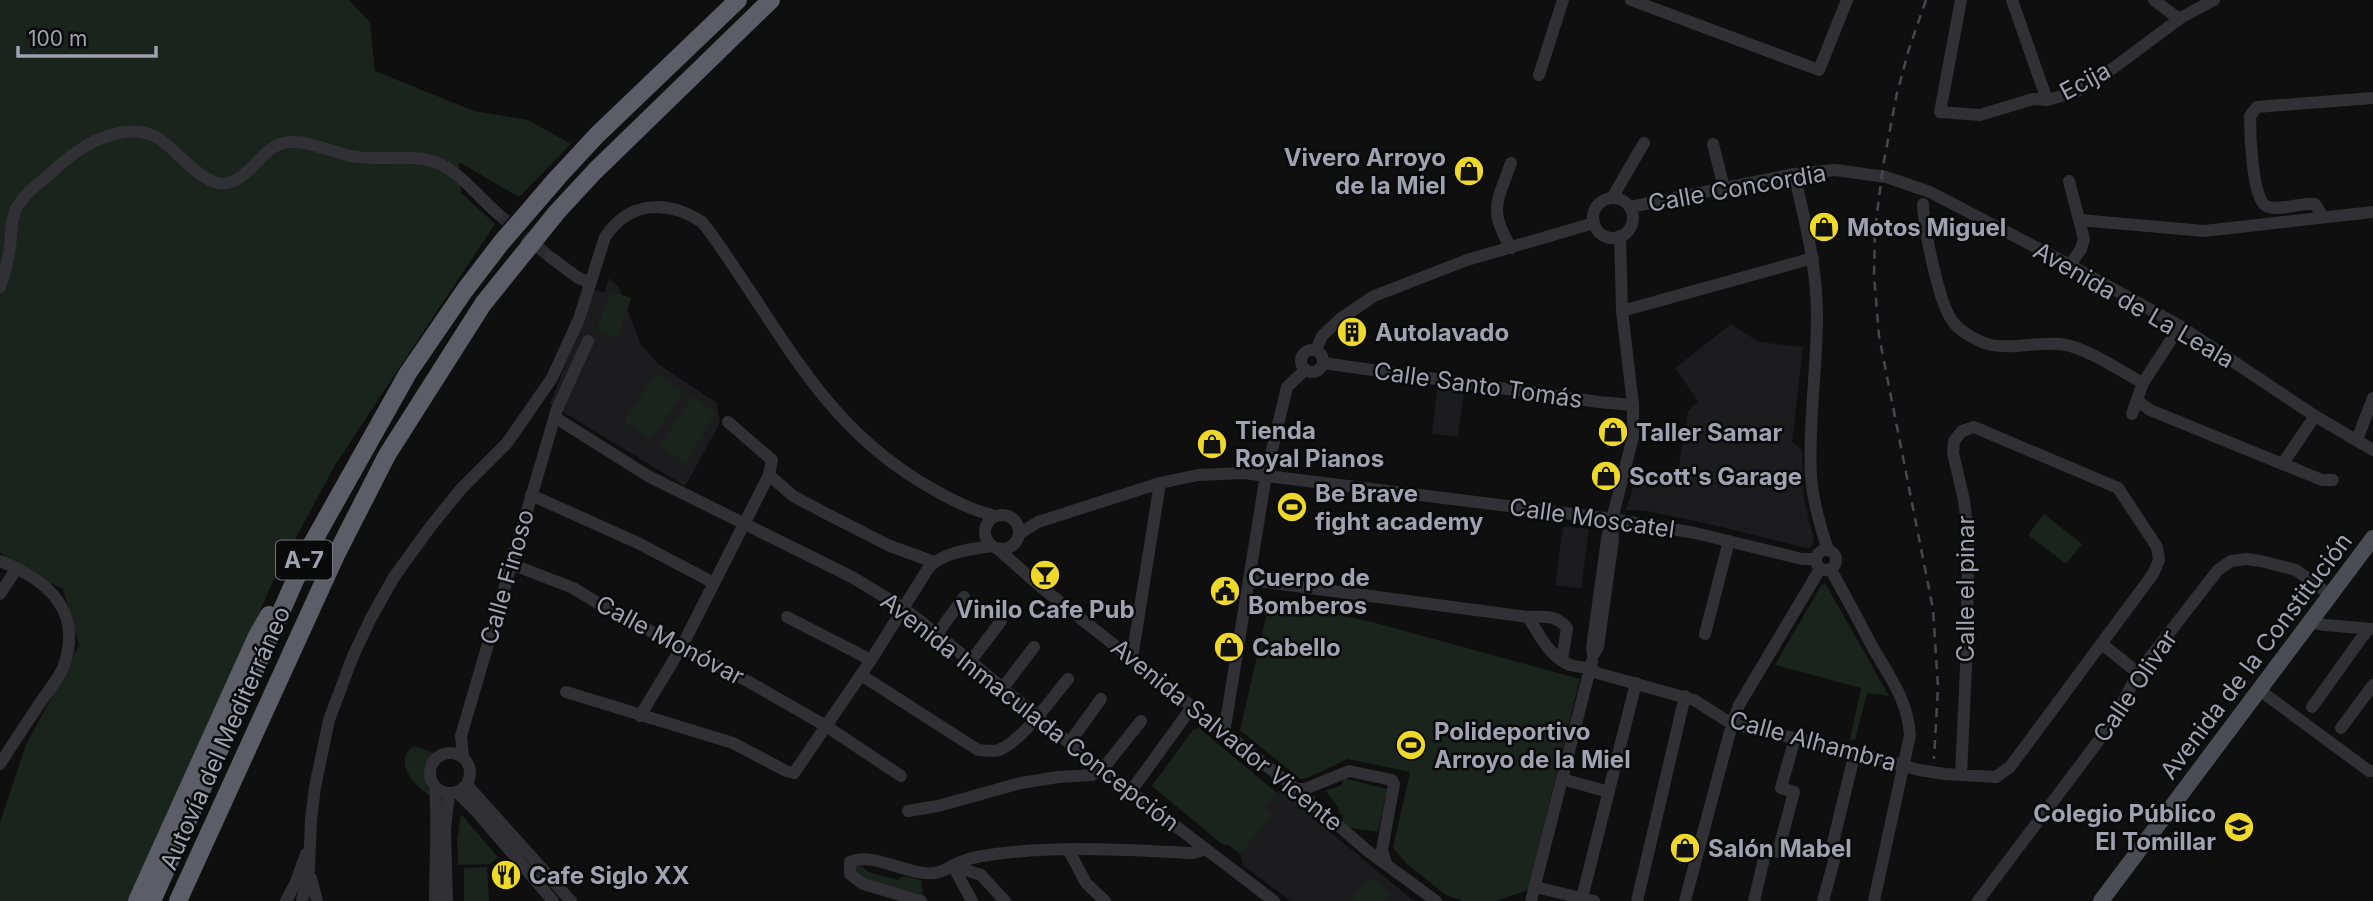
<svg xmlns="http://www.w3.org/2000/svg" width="2373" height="901" font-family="Inter,sans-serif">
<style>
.built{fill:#1c1b1d}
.green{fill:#1b231d}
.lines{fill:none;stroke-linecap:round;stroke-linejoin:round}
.minor-tunnel{stroke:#2c2c30;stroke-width:12;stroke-dasharray:12 6;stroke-linecap:butt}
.minor{stroke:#303035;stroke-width:12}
.major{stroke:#4c4c54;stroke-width:16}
.highway{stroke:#5c5d66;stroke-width:18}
.rail{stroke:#47474e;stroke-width:2.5;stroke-dasharray:9 7;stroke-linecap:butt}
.labels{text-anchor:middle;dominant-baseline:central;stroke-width:5;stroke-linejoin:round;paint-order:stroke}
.shield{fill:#0a0a0b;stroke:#73747f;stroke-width:2}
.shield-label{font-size:23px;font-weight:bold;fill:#a0a1b1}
.street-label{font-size:24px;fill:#a0a1b1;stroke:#0a0a0b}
.poi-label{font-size:24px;font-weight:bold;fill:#a0a1b1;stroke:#0a0a0b;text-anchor:start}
</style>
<rect width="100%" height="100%" fill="#0f0f10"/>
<g class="built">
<polygon points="609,278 619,287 640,343 659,365 717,403 720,423 685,486 550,404 595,290 604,293"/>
<polygon points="1731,324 1759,342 1803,347 1792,442 1802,450 1804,500 1814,540 1811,547 1806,548 1705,523 1647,511 1626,510 1638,472 1677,477 1688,411 1698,401 1675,368"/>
<polygon points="1437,389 1464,392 1458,437 1432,434"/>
<polygon points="1563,526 1589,529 1581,589 1555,585"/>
<polygon points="1199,728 1277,793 1281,789 1315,814 1313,818 1414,901 1291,901 1243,865 1240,854 1229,845 1222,844 1152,786 1193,730"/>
</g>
<g class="green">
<polygon points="0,0 349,0 370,22 375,71 474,111 528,120 571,144 519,197 459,162 461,193 495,224 335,465 276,575 129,901 0,901 0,823 26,745 79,645 63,589 17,568 0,552"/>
<polygon points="611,291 631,298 618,338 596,331"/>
<polygon points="656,374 684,392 651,440 624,421"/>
<polygon points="692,396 715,413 686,464 659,446"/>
<polygon points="2044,514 2082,544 2066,564 2028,535"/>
<polygon points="1825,583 1889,696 1867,693 1855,740 1850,739 1861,688 1775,665 1821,586"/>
<polygon points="1270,600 1372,622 1580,679 1528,890 1496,901 1463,901 1446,895 1406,863 1393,848 1410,772 1348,759 1305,779 1300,779 1240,730"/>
<polygon points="1199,728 1277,793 1265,807 1273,814 1240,854 1229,845 1222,844 1152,786 1193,730"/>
<path d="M414,746L434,753C421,767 424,779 431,796C414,787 392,760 414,746Z"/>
<polygon points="1343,778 1387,789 1378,832 1350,828 1343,823 1343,815 1339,813 1338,807 1326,791 1342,785"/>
<polygon points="461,814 498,857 491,864 458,865 457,840"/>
<polygon points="857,865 862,866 868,872 898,880 904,876 921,880 923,895 861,878 854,868"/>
<polygon points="487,867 489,901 464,901 464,868"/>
<polygon points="1369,877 1390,893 1384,901 1350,901"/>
</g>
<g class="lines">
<polyline class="minor-tunnel" points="497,213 550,257"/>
<g class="minor">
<polyline points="1631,0 1819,70 1847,0"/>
<polyline points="1961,0 1940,112 1980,115 2033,99 2047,100 2076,92 2112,69 2182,17 2214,0"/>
<polyline points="2012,0 2047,100"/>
<polyline points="2154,0 2179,19"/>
<polyline points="1539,75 1563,0"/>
<polyline points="1713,144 1724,188"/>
<path d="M1511,163C1497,203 1488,209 1511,248"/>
<path d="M1794,174C1805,221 1817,267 1817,316C1817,370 1808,424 1811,477C1813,502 1820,526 1828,550"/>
<polyline points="2069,181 2084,239 2081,249 2070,265"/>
<polyline points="1612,198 1644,143"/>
<circle cx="1613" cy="218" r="20"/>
<path d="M1923,204C1924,228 1939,307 1954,323C1962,333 1979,342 1991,345C2015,350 2041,340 2066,345C2088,349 2122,372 2143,383"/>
<polyline points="1630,207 1794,174 1835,170 1886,177 1930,192 2070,265 2180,326 2315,416 2373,450"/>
<path d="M2323,217L2315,204C2302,202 2278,212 2266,206C2252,199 2250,132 2250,116L2257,107L2373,98"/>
<polyline points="2080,220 2204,231 2373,212"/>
<polyline points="550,257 577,277 590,283"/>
<path d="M0,287C5,274 8,260 10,246C12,234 10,221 16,209C25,191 47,178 61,164C85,143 126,120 158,138C176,149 205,189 228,183C251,177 260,150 283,143C305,138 330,152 351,156C379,162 414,152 440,164C462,175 479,197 497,213"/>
<polyline points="1622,311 1813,258"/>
<circle cx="1312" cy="361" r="11"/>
<polyline points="1316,350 1322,336 1340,319 1374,296 1467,260 1594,223"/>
<polyline points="1323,363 1599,402 1633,405"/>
<polyline points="2138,401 2150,410 2322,480 2333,480"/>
<polyline points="2132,414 2143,383 2180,326"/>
<polyline points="556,418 648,476 852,577 903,608 937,634 1102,770 1274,901"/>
<polyline points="2357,440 2373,398"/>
<polyline points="2283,463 2315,416"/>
<polyline points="769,475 793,496 827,514 890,546 934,562"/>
<polyline points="531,495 638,543 714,583"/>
<circle cx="1002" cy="532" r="17"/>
<polyline points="1612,519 1613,540 1598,647 1593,655 1592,648 1607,539 1633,437 1633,405 1622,311 1620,236"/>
<polyline points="1019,534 1038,522 1160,483 1198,475 1243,473 1612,519 1695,533 1802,559 1816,559"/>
<polyline points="998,549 1041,587 1296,789 1369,852 1436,901"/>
<circle cx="1826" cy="560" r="10"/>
<path d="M0,561C49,580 84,612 63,668C58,679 49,690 42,700C28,721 14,742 0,764"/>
<polyline points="511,564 573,588 606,608 751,683 826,726 901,776"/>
<path d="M1831,570C1845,595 1859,621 1872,646C1890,678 1907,698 1910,735L1874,901"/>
<polyline points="1250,580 1528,617"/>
<polyline points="0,594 17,568"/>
<polyline points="787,617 871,660"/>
<polyline points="2310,622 2325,625 2373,629"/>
<polyline points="937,634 964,597"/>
<polyline points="1705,634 1729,541"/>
<polyline points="2102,644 2138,673"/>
<polyline points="1132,658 1160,483"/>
<path d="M1562,660L1567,628C1556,614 1544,617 1528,617C1539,634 1550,658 1570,665C1580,668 1589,666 1597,673L1694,700L1732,724L1855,752L1919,770L1945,774L1996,777L2010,767L2153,574L2159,560L2157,547L2118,488L1974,427L1962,431L1954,441L1953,453L1964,500L1968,535L1967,645L1961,775"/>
<polyline points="970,662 1001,621"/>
<path d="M861,675L978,750C984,750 993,752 999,750C1023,740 1051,699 1068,679"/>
<polyline points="1002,689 1034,647"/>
<polyline points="2258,689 2369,771 2373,771"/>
<path d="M566,692L733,743L786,771L794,773L871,660L929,567C945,552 970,549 992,546"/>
<polyline points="2312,707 2368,629"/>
<polyline points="640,716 681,648 769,475 772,460 728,422"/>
<polyline points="2341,728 2373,685"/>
<polyline points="1224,733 1266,475 1287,387 1305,370"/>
<polyline points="1069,743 1101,699"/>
<circle cx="450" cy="773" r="20"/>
<polyline points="463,757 461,736 557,409 588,341"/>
<polyline points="1562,779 1609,792"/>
<polyline points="467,785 571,901"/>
<path d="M435,787C438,824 435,863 435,901"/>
<polyline points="1296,789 1305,789 1349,771 1392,780 1394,784 1382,850 1386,863"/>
<polyline points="1131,791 1192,707"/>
<polyline points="457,792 477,812 553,901"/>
<polyline points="908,811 938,806 1021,783 1058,777 1092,775 1102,770 1141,721"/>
<polyline points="1068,849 1086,883 1105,901"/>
<polyline points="953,866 981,875 1005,901"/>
<polyline points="953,866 972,901"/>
<polyline points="311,878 317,901"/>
<polyline points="1535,887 1594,901"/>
<polyline points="1582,898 1636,683"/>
<polyline points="286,901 296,882 306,854"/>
<path d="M302,901L309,870L311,820L315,787L329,720L353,656L371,618L394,577L431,526L461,489L507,443L552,378L579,319L605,237C630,200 668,200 702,222C719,243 733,266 748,288C799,365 838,431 919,481C943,495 968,510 996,516"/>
<polyline points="447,901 445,829 449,793"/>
<path d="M921,901L863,884L850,874V862C873,851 908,876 934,873C945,872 953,864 963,861C971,858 981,856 989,855C1056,845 1125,850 1193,853L1206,849"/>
<polyline points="1531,901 1592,661"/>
<polyline points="1637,901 1685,696"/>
<polyline points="1685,901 1732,724 1739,705 1820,569"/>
<polyline points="1754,901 1766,850 1778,852 1794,792 1781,788 1795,738"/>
<polyline points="1823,901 1834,861 1831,851 1855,752"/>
<polyline points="1978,901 2112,723 2138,673 2218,570 2231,561 2247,559 2261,561 2296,570 2330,595"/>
</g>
<polyline class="major" points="2101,901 2373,538"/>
<g class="highway">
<polyline points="137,901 257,636 269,615"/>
<polyline points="152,901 309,549 408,373 465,290 501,243 558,177 597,135 738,0"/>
<polyline points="178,901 336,555 387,455 483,304 557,212 595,171 771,0"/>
</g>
<polyline class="rail" points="1926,0 1909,49 1897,93 1883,166 1875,230 1874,275 1879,336 1933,609 1938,687 1934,759"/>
</g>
<defs>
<g id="shop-disc" transform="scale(1.575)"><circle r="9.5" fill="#eed829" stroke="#0a0a0b"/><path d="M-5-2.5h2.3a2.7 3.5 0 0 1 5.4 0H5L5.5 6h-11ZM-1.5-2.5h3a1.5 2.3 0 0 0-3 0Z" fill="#111"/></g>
<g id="building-disc" transform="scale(1.575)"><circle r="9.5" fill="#eed829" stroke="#0a0a0b"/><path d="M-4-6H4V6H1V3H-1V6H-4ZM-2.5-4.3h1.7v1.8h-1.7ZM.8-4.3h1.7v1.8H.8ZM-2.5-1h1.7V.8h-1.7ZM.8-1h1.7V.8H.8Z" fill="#111"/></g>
<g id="stadium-disc" transform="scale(1.575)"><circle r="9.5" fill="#eed829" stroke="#0a0a0b"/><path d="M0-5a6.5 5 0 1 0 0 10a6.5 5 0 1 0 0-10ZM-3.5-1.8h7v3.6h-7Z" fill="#111"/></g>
<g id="bar-disc" transform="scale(1.575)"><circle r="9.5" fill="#eed829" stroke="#0a0a0b"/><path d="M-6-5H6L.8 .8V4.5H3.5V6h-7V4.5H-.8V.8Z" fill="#111"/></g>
<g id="civic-disc" transform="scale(1.575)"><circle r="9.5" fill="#eed829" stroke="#0a0a0b"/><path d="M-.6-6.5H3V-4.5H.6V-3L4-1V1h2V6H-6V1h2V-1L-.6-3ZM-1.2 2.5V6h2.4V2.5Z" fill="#111"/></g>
<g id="school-disc" transform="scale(1.575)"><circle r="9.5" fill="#eed829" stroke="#0a0a0b"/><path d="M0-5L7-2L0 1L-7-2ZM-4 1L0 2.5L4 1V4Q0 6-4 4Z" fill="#111"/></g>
<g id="restaurant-disc" transform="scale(1.575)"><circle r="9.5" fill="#eed829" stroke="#0a0a0b"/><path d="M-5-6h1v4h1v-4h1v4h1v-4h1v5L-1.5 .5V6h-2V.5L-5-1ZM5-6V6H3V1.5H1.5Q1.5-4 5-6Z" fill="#111"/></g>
</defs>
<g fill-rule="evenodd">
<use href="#shop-disc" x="1469" y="171"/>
<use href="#shop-disc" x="1824" y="227"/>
<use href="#building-disc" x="1352" y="332"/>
<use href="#shop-disc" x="1613" y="432"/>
<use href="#shop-disc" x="1212" y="444"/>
<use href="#shop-disc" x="1606" y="476"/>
<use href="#stadium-disc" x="1292" y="507"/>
<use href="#bar-disc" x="1045" y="575"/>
<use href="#civic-disc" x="1225" y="591"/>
<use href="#shop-disc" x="1229" y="647"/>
<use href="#stadium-disc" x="1411" y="745"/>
<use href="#school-disc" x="2239" y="827"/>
<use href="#shop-disc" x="1685" y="848"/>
<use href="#restaurant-disc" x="506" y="875"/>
</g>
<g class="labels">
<rect class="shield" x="276" y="540.5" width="56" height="39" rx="5"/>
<g class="shield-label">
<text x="304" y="560">A-7</text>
</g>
<g class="street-label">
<text transform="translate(2085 81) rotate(-28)">Ecija</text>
<text transform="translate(1737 188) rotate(-10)">Calle Concordia</text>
<text transform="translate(2134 305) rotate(30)">Avenida de La Leala</text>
<text transform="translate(1478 385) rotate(8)">Calle Santo Tomás</text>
<text transform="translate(1592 518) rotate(8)">Calle Moscatel</text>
<text transform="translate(507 577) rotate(-74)">Calle Finoso</text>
<text transform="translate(1965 589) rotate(-90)">Calle el pinar</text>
<text transform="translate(670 640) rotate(28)">Calle Monóvar</text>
<text transform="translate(2256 656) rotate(-53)">Avenida de la Constitución</text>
<text transform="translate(2135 686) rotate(-56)">Calle Olivar</text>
<text transform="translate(1030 712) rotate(38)">Avenida Inmaculada Concepción</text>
<text transform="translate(1227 735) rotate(39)">Avenida Salvador Vicente</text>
<text transform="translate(225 738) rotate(-66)">Autovía del Mediterráneo</text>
<text transform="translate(1813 741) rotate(15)">Calle Alhambra</text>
</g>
<g class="poi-label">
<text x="1446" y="157" text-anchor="end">Vivero Arroyo<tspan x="1446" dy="28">de la Miel</tspan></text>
<text x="1847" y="227">Motos Miguel</text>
<text x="1375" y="332">Autolavado</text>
<text x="1235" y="430">Tienda<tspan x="1235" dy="28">Royal Pianos</tspan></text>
<text x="1636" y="432">Taller Samar</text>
<text x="1629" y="476">Scott's Garage</text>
<text x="1315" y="493">Be Brave<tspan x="1315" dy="28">fight academy</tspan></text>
<text x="1248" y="577">Cuerpo de<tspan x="1248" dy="28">Bomberos</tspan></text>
<text x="1045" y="609" text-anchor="middle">Vinilo Cafe Pub</text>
<text x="1252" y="647">Cabello</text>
<text x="1434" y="731">Polideportivo<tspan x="1434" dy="28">Arroyo de la Miel</tspan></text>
<text x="2216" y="813" text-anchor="end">Colegio Público<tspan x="2216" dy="28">El Tomillar</tspan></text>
<text x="1708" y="848">Salón Mabel</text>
<text x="529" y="875">Cafe Siglo XX</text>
</g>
</g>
<path d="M18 46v10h138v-10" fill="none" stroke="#a0a1b1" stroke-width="3.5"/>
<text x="28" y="46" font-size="21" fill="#a0a1b1" stroke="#0a0a0b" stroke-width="5" paint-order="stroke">100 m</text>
</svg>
